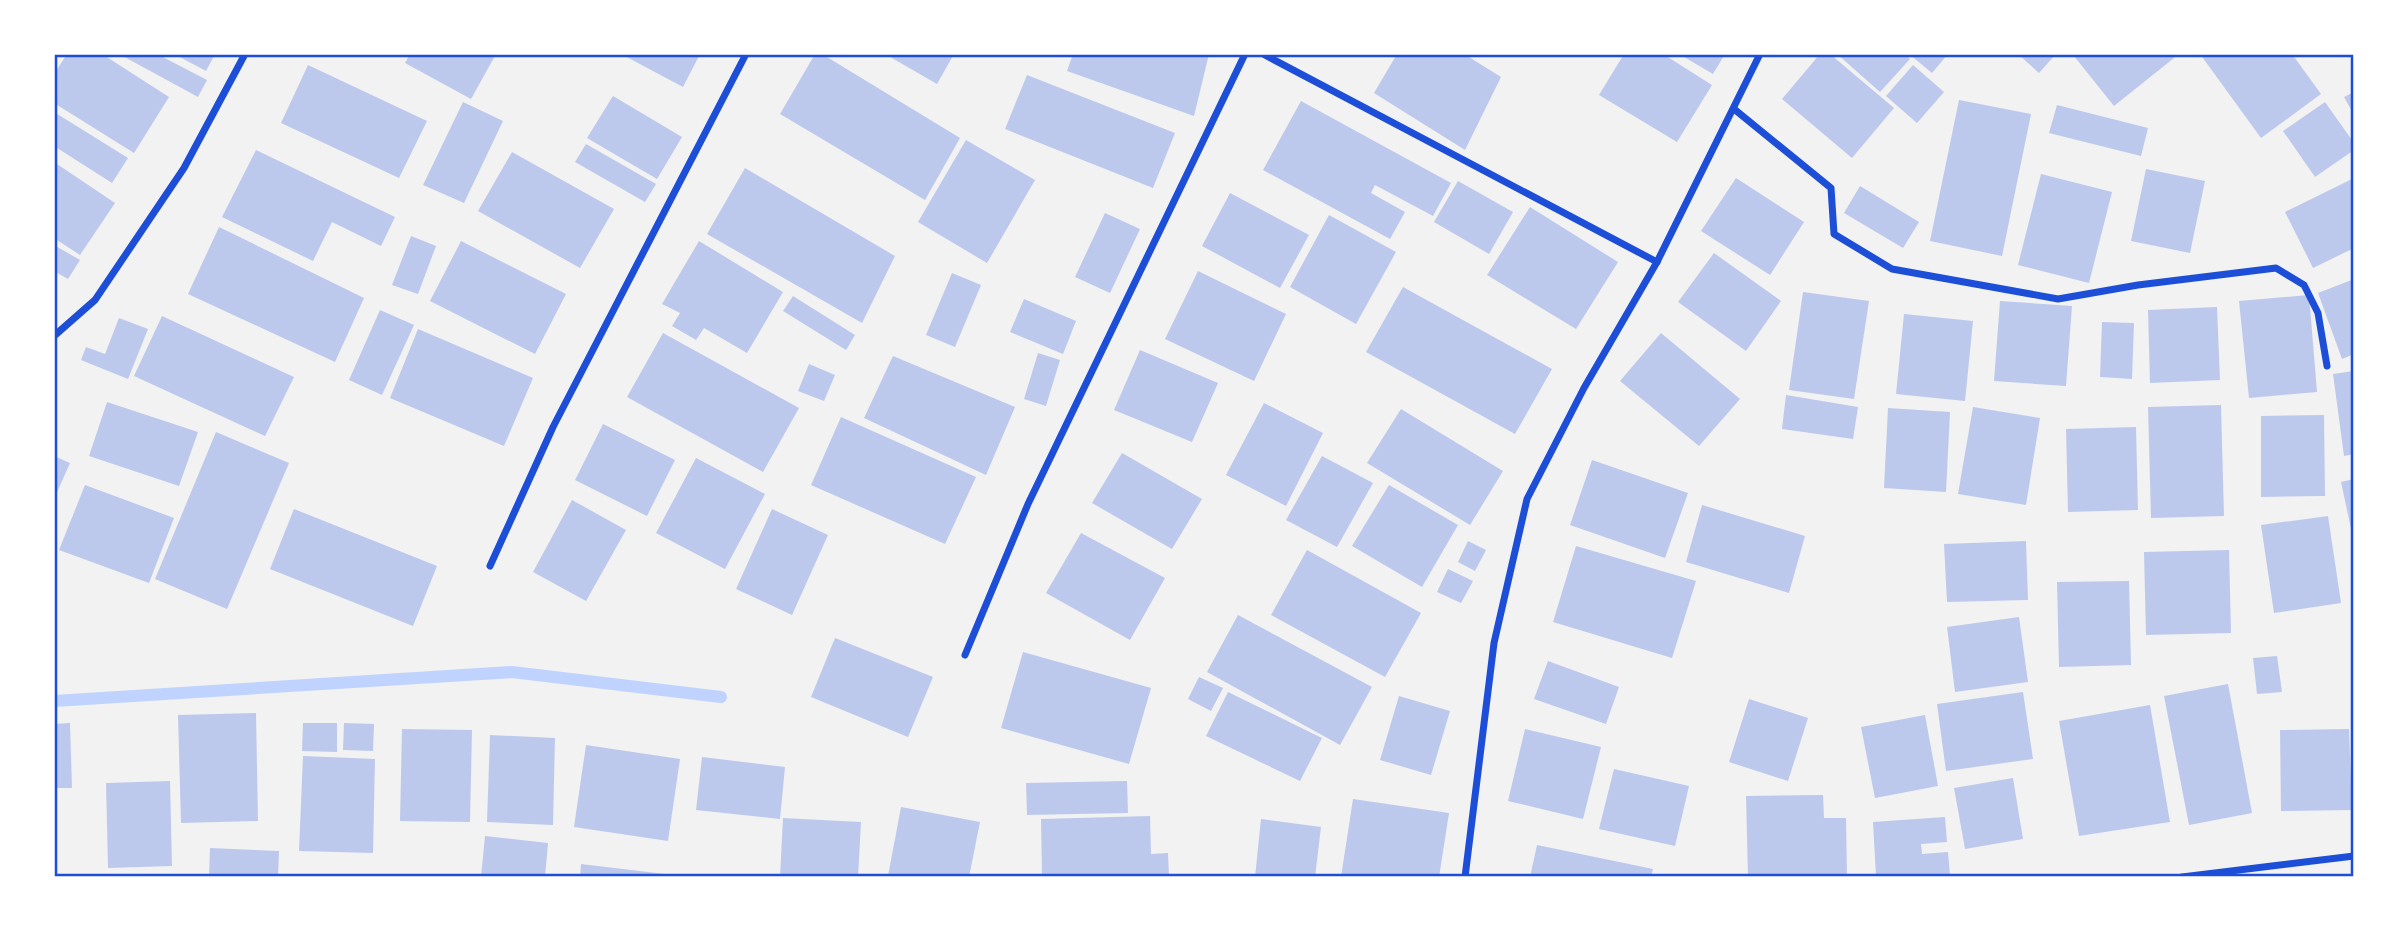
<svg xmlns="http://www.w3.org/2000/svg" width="2408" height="931" font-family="'Golos Text',sans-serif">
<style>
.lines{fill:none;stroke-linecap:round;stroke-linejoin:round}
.stream{stroke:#bfd3fe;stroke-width:12}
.building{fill:#bdc9ec}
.minor{stroke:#1d4ed8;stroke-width:7}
.neatline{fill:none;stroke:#1d4ed8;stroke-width:2.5}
</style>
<rect width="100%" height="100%" fill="#f2f2f2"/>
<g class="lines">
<polyline class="stream" points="54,701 512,672 721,697"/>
</g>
<g class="building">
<polygon points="67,54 102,54 169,97 134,153 54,103 54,74"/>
<polygon points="119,54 157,54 207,80 198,97"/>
<polygon points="174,54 215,54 206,71"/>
<polygon points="410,54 496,54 471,99 405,63"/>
<polygon points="621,54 700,54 683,87"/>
<polygon points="815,54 822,54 960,138 925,200 780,114"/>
<polygon points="885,54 954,54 937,84"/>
<polygon points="1073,54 1209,54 1194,116 1067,71"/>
<polygon points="1397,54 1464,54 1501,77 1465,150 1374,93"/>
<polygon points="1624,54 1663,54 1712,85 1677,142 1599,95"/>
<polygon points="1679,54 1725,54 1713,74"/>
<polygon points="1820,54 1830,54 1894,108 1852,158 1782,99"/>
<polygon points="1837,54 1904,54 1910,59 1880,92"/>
<polygon points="1909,54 1948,54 1932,73"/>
<polygon points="2018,54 2056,54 2039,73"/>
<polygon points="2075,54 2171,54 2174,58 2114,106 2074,56"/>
<polygon points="2200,54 2292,54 2321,94 2261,138"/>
<polygon points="308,65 427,121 399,178 281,123"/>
<polygon points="1913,65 1944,92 1917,123 1886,96"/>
<polygon points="1027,75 1175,133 1153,188 1005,129"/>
<polygon points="2354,92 2354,115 2344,97"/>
<polygon points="613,96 682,137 657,179 587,138"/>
<polygon points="1959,100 2031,114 2002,256 1930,241"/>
<polygon points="1301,101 1451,183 1433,216 1375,185 1371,193 1405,212 1390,239 1263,170"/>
<polygon points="463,102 503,121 464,203 423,185"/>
<polygon points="2325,102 2354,143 2354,150 2315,177 2283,131"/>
<polygon points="2057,105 2148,128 2141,156 2049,133"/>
<polygon points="54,112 128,158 112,183 54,146"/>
<polygon points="966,140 1035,180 987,263 918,222"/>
<polygon points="586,144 656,184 645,202 575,162"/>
<polygon points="256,150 395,217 381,246 332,222 313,261 222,217"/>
<polygon points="512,152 614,209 580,268 478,211"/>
<polygon points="54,162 115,203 80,255 54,238"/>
<polygon points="745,168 895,256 862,323 707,234"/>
<polygon points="2146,169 2205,181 2190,253 2131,241"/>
<polygon points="2041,174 2112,192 2089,283 2018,265"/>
<polygon points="1736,178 1804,222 1770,275 1701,231"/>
<polygon points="2354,178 2354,248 2313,268 2285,212"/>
<polygon points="1458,181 1513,212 1489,254 1434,222"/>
<polygon points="1860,186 1919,222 1903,248 1844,213"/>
<polygon points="1230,193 1309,235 1280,288 1202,246"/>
<polygon points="1530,207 1618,262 1576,329 1487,275"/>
<polygon points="1105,213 1140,229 1110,293 1075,277"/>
<polygon points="1329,215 1396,252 1356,324 1290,287"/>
<polygon points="219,227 364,298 335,362 188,294"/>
<polygon points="411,236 436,246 418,294 392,285"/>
<polygon points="461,241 566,294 535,354 430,301"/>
<polygon points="699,241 783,292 747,353 704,328 696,340 672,326 680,313 662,304"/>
<polygon points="54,245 80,260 68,279 54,271"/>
<polygon points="1714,253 1781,301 1746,351 1678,302"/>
<polygon points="1198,271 1286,314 1254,381 1165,339"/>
<polygon points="952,273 981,285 955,347 926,335"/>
<polygon points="2354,279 2354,354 2342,359 2318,293"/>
<polygon points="1403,287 1552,369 1515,434 1366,352"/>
<polygon points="1803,292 1869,301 1854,399 1789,390"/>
<polygon points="2309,295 2317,392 2249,398 2239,301"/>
<polygon points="793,296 855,335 846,350 783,311"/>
<polygon points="1024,299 1076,321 1063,354 1010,332"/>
<polygon points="2000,301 2072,306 2066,386 1994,381"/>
<polygon points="2217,307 2220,380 2150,383 2148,310"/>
<polygon points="380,310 414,325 382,395 349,380"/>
<polygon points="1904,314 1973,321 1965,401 1896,394"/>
<polygon points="162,316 294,377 265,436 134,376"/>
<polygon points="119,318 148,329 128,379 81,360 86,347 105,354"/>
<polygon points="2102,322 2134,323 2132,379 2100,377"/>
<polygon points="418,329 533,378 504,446 390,398"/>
<polygon points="663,333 799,408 763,472 627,397"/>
<polygon points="1661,333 1740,399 1699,446 1620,381"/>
<polygon points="1140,350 1218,383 1192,442 1114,410"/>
<polygon points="1038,353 1060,360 1046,406 1024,399"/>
<polygon points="893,356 1015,407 986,475 864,418"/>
<polygon points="809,364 835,375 824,401 798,391"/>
<polygon points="2354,371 2354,454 2344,456 2333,374"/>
<polygon points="1786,395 1858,407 1853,439 1782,429"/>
<polygon points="107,402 198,432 179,486 89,456"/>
<polygon points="1264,403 1323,433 1286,506 1226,475"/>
<polygon points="2221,405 2224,516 2151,518 2148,407"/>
<polygon points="1973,407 2040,418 2026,505 1958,494"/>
<polygon points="1888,408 1950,412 1946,492 1884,488"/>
<polygon points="1401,409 1503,471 1470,525 1367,463"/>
<polygon points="2324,415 2325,496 2261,497 2261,416"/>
<polygon points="841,417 976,477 945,544 811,485"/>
<polygon points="603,424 675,460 647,516 575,480"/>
<polygon points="2136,427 2138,510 2068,512 2066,429"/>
<polygon points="216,432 289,463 227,609 155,579"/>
<polygon points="1122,453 1202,499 1172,549 1092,503"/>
<polygon points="54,456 70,463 54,499"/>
<polygon points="1322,456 1373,483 1337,547 1286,520"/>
<polygon points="696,458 765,494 725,569 656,533"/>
<polygon points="1592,460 1688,493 1665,558 1570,525"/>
<polygon points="2354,479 2354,538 2353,538 2341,482"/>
<polygon points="85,485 174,518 149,583 59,550"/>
<polygon points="1389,485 1458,525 1422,587 1352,546"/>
<polygon points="572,500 626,530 586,601 533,572"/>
<polygon points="1702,505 1805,536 1789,593 1686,562"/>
<polygon points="294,509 437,566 413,626 270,569"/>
<polygon points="772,509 828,535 792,615 736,589"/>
<polygon points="2328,516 2341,603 2274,613 2261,525"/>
<polygon points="1081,533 1165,578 1130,640 1046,593"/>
<polygon points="1468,541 1486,550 1475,571 1458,562"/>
<polygon points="2026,541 2028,600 1947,602 1944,544"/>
<polygon points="1576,546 1696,581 1672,658 1553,622"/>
<polygon points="1307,550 1421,613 1385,677 1271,615"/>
<polygon points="2229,550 2231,633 2146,635 2144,552"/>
<polygon points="1448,569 1473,581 1461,603 1437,592"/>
<polygon points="2129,581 2131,665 2059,667 2057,582"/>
<polygon points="1238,615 1372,687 1340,745 1207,672"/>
<polygon points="2019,617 2028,682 1955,692 1947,627"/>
<polygon points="835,638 933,677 908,737 811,697"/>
<polygon points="1023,652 1151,688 1129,764 1001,728"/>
<polygon points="2277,656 2282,692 2257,694 2253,658"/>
<polygon points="1548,661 1619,687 1606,724 1534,699"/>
<polygon points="1199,677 1223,688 1211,711 1188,699"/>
<polygon points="2228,684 2252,813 2189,825 2164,696"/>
<polygon points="1228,692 1322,738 1300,781 1206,736"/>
<polygon points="2023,692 2033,759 1946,771 1937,704"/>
<polygon points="1399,696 1450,711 1431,775 1380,760"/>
<polygon points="1749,699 1808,718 1788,781 1729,762"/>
<polygon points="2150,705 2170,822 2079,836 2059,721"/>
<polygon points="256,713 258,821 181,823 178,715"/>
<polygon points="1925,715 1938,786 1875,798 1861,727"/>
<polygon points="70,723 72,788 54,788 54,724"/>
<polygon points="303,723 337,723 337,752 302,751"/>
<polygon points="344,723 374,724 373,751 343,750"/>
<polygon points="402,729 472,730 470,822 400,821"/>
<polygon points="1525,729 1601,747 1583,819 1508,801"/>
<polygon points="2349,729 2352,810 2281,811 2280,730"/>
<polygon points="490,735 555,738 553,825 487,822"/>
<polygon points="586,745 680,759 668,841 574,827"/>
<polygon points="303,756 375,759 373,853 299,851"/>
<polygon points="702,757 785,767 780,819 696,810"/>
<polygon points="1614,769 1689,786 1675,846 1599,829"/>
<polygon points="2013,778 2023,839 1965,849 1954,788"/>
<polygon points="170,781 172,866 108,868 106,783"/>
<polygon points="1127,781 1128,813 1027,815 1026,783"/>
<polygon points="1823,795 1824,818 1846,818 1847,877 1748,877 1746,796"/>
<polygon points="1353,799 1449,813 1439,877 1341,877"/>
<polygon points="901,807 980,822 969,877 888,876"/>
<polygon points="1150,816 1151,854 1168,853 1169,877 1042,877 1041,819"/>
<polygon points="1945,817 1947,842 1921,844 1922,854 1948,852 1950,876 1876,877 1873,822"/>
<polygon points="783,818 861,822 858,877 780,877"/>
<polygon points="1261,819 1321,827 1315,877 1255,877"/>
<polygon points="485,836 548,843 545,877 481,877"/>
<polygon points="1537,845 1653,869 1651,877 1530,877"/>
<polygon points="210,848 279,851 278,877 209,877"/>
<polygon points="581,864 673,875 672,877 580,877"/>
</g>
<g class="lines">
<g class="minor">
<polyline points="1263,54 1657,262"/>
<polyline points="1734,109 1831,188 1834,234 1892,269 2058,299 2138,285 2276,268 2304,285 2318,313 2327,366"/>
<polyline points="54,336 95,300 184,168 245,54"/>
<polyline points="490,566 553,427 746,54"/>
<polyline points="965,655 1028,504 1245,54"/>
<polyline points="1465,877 1494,643 1527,499 1584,388 1657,262 1760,54"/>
<polyline points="2182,877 2354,856"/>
</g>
</g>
<rect width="2408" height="931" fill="none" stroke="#ffffff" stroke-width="112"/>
<rect x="56" y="56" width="2296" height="819" class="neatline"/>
</svg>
